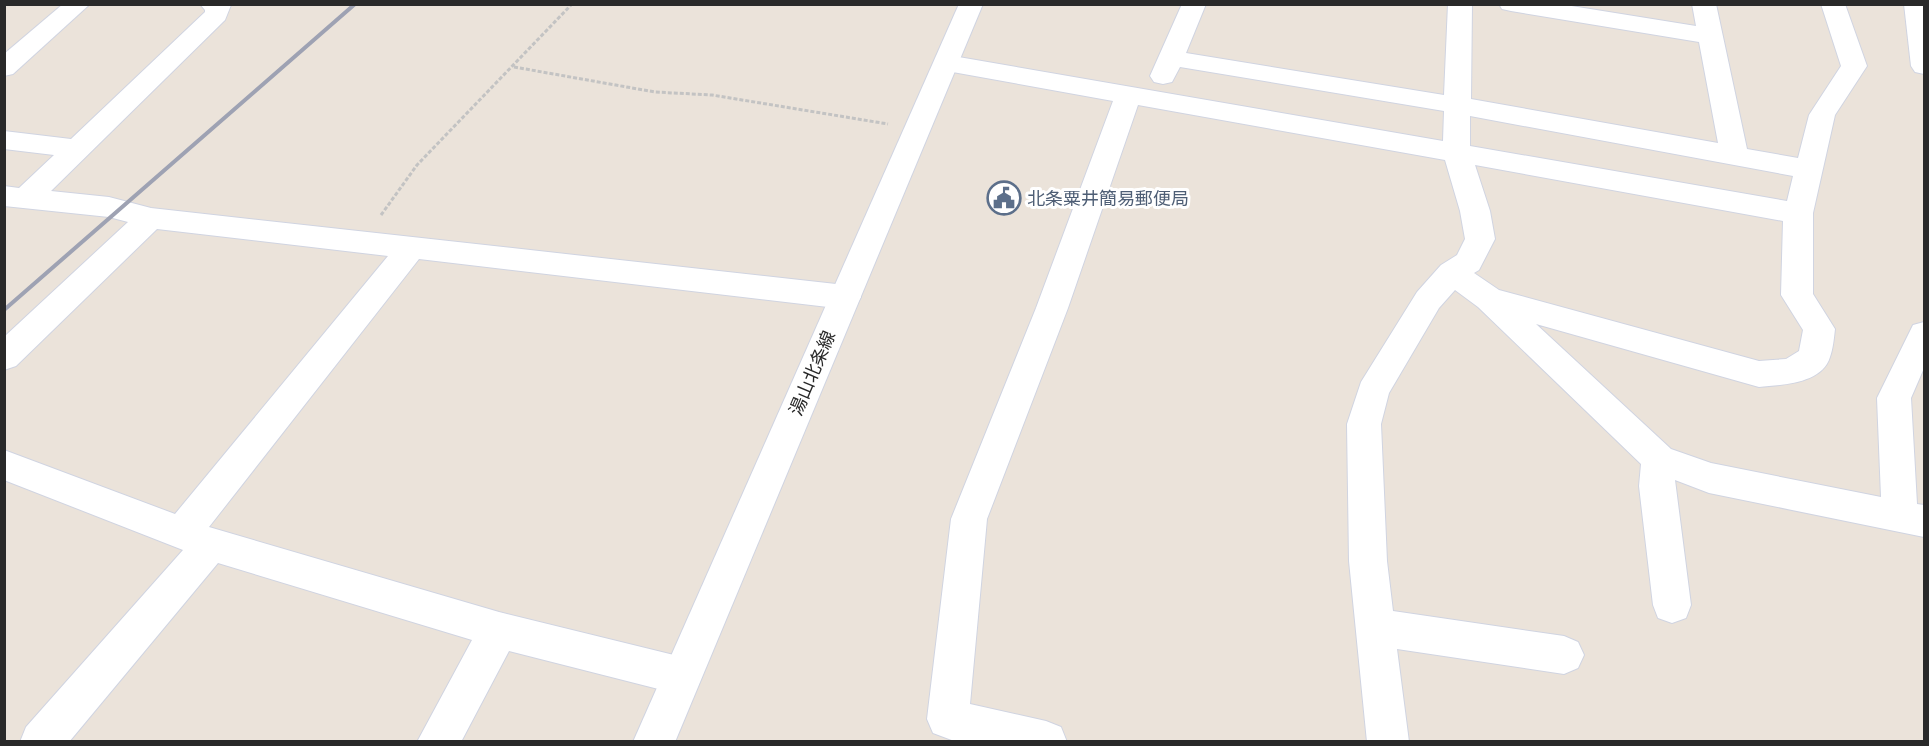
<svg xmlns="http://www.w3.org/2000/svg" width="1929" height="746" font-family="Poppins,'Noto Sans JP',sans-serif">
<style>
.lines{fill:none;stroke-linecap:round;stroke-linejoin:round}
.minor-casing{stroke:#d0d4e1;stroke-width:2}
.secondary-casing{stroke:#d0d4e1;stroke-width:2}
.path{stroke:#c3c3c3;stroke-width:3;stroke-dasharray:4 2;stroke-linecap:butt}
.minor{fill:#fff;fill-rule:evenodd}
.secondary{fill:#fff;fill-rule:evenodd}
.rail{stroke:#9ea2b3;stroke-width:4}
.labels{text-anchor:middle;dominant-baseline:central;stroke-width:6;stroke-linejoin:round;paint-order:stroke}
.service-label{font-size:18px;fill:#4e5e75;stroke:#fff;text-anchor:start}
.street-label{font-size:18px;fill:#292929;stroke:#fff}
</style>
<rect width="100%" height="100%" fill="#ebe3da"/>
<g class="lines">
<g class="minor-casing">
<g id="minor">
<polygon points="63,4 90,4 13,74 4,76 4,54"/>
<polygon points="200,4 231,5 225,20 51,191 109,197 151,208 845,285 856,289 861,297 856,305 845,309 419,259 209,527 499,612 682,657 696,662 702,676 696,690 682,695 509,651 461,742 417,742 472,640 218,563 69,742 20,742 26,727 183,550 4,480 4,450 175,514 388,256 157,229 16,366 4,370 4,337 128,222 109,217 4,206 4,186 19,188 54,155 4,149 4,131 71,139 205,12 205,10"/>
<path d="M1182,4H1206L1186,53L1444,95L1448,4H1472L1471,99L1718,143L1699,42L1511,11L1502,9L1499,4H1559L1696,26L1692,4H1716L1747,149L1798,158L1809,115L1841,66L1821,4H1845L1867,66L1835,115L1813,213V294L1835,329C1834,338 1833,349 1830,357C1822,384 1781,385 1759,387L1536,324L1671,449L1711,463L1881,497L1877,398L1913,325L1924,322V368L1911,398L1917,504L1924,505V537L1709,493L1675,480L1691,605L1686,618L1672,623L1658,618L1653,605L1639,486L1641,464L1478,307L1455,290L1439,308L1389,393L1381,424L1387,561L1393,611L1564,636L1578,642L1584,655L1578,668L1564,674L1397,649L1409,742H1367L1349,561L1347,424L1361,382L1417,292L1441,265L1457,255L1465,239L1460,211L1445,160L1138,105L1068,308L987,519L970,704L1046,721L1061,727L1067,742H957L933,733L927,719L951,519L1036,308L1113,101L947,71L938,69L934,63L938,57L947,55L1443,141L1444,111L1180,67L1172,82L1163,84L1154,82L1150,76ZM1470,116L1793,176L1787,201L1470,146ZM1475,165L1783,221L1781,295L1803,330L1799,351L1786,359L1759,361L1499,290L1474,273L1479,270L1495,239L1490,211Z"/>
<polygon points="1904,4 1924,4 1924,74 1915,72 1911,66"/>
</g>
</g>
<g class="secondary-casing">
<polygon id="secondary" points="959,4 983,4 675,742 633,742"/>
</g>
<g class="path">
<polyline points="514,67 655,92 712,95 888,124"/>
<polyline points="381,215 417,165 572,4"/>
</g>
<use href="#minor" class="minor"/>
<use href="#secondary" class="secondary"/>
<polyline class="rail" points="4,310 355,4"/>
</g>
<defs>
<g id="civic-ring" transform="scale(1.725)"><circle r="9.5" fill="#fff" stroke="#5c6f8a" stroke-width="1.5"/><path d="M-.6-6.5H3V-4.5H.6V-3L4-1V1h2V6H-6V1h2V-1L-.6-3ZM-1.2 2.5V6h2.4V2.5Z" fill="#5c6f8a"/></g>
</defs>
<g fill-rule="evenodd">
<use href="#civic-ring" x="1004" y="198"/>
</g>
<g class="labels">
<g class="service-label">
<text x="1027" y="198">北条粟井簡易郵便局</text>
</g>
<g class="street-label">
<text transform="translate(812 373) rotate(-67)">湯山北条線</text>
</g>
</g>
<rect width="1929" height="746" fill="none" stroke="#292929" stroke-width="12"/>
</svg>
